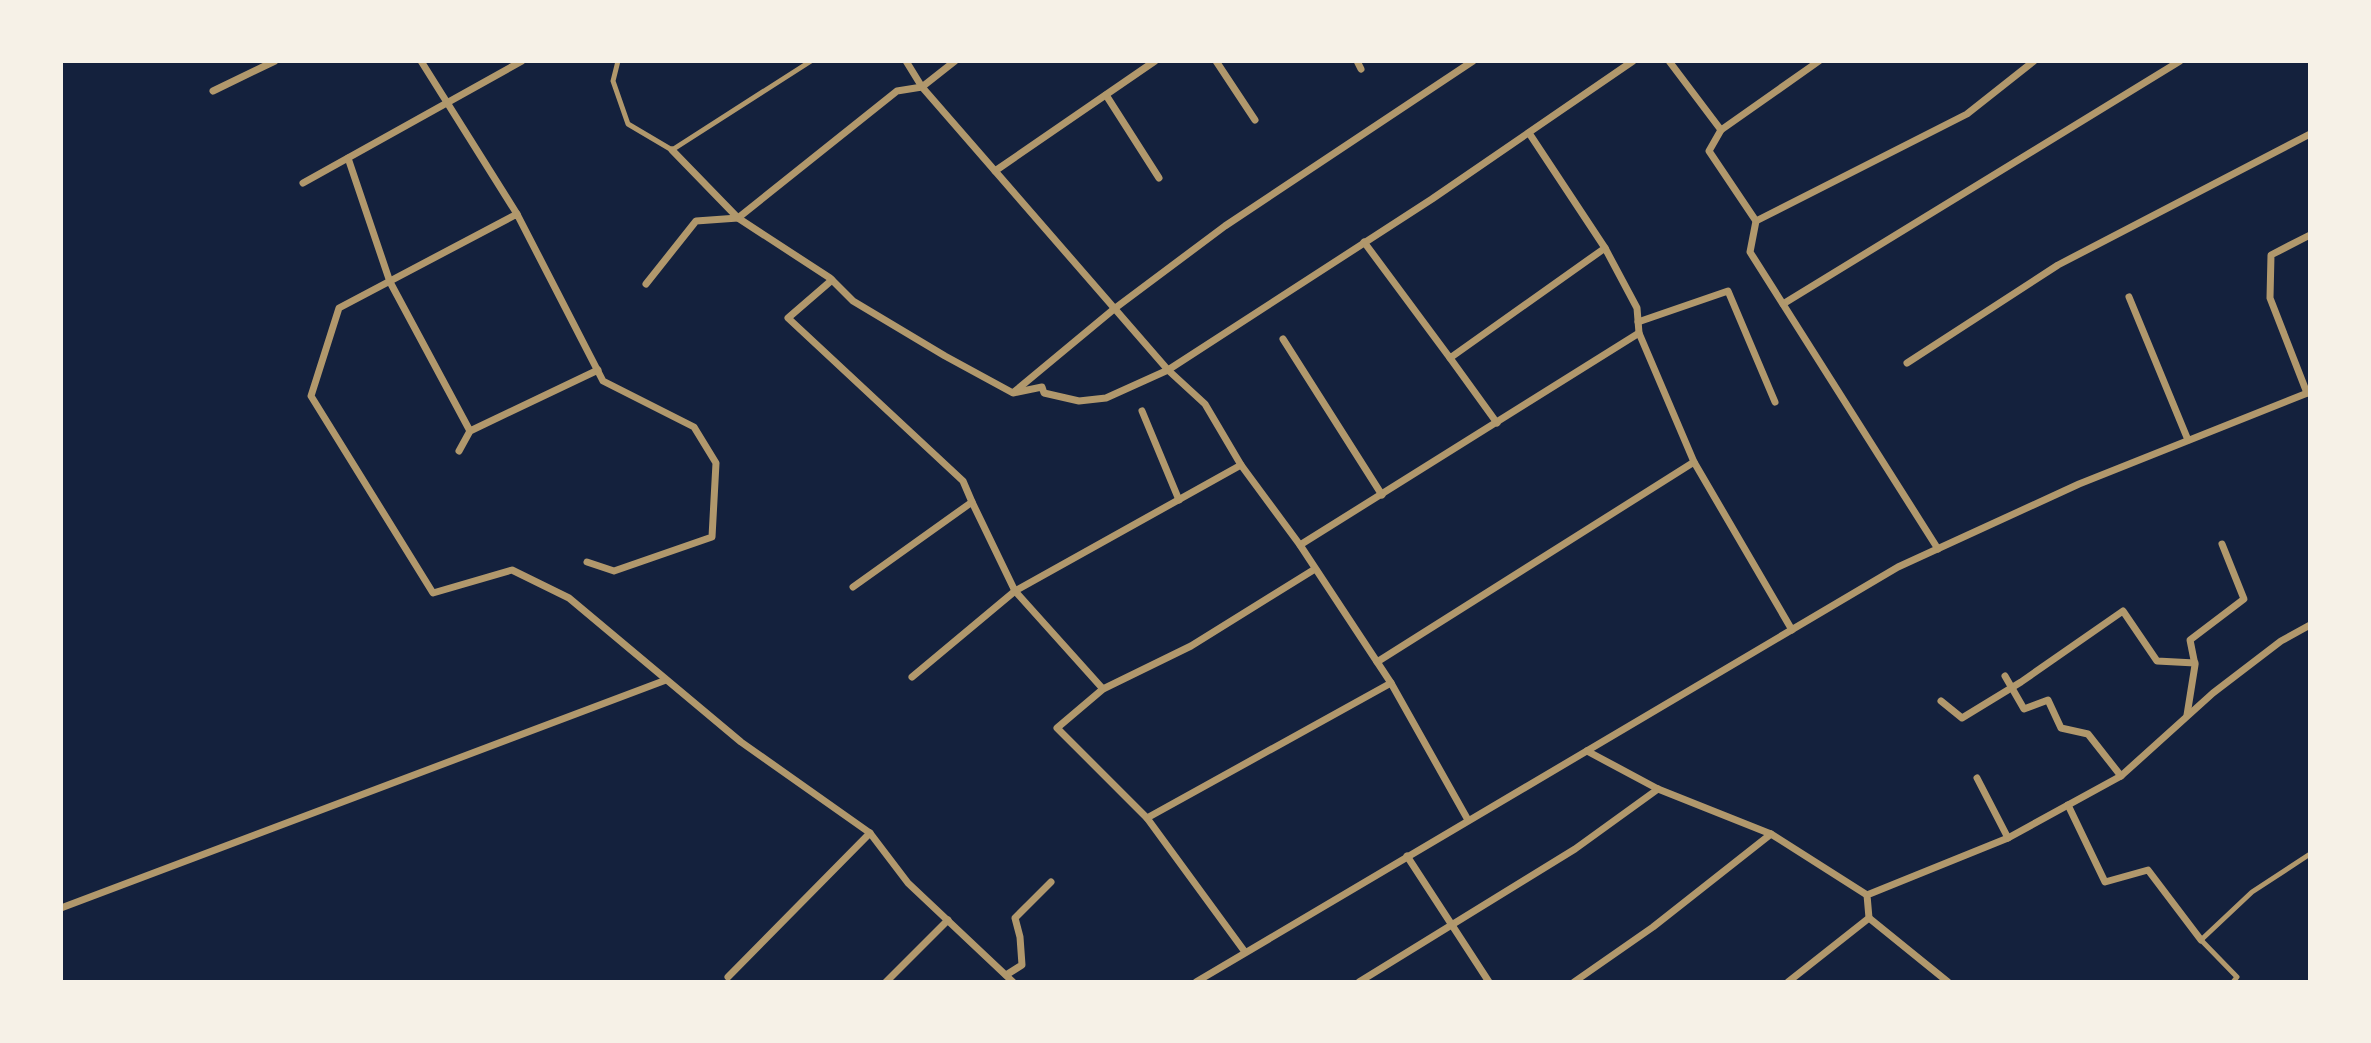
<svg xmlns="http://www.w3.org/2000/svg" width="2371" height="1043" font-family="'Nunito Sans',sans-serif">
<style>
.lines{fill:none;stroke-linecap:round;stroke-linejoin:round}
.service{stroke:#b1986c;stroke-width:5}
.minor{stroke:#b1986c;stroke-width:7}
</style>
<rect width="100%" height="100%" fill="#14213d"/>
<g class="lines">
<g class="service">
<polyline points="618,61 613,81 628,124 672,150 811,61"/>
<polyline points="2233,982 2237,977 2201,940 2252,892 2310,854"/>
</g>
<g class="minor">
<polyline points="421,61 517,214"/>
<polyline points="906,61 922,87 1168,370 1205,404 1241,465 1300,545 1391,683 1468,820"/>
<polyline points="1216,61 1255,120"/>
<polyline points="1357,61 1361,69"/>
<polyline points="1669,61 1721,130"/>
<polyline points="1819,61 1721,130 1709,151 1756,221 1750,252 1938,549"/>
<polyline points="213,91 275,61"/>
<polyline points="1106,95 1159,178"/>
<polyline points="1529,133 1605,248"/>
<polyline points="672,150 738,218 830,278 853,301 945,356 1013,393 1042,387 1044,393 1079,401 1106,398 1168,370 1432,199 1633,61"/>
<polyline points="348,158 390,282 470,431"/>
<polyline points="995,171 1155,61"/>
<polyline points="303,183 522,61"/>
<polyline points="1756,221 1967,114 2034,61"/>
<polyline points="1364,242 1450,358 1605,248 1637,308 1639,333"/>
<polyline points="832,280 788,318 963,481 972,502"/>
<polyline points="646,284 696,221 738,218 897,91 922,87 955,61"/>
<polyline points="2129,297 2188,440"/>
<polyline points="1783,304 2180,61"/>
<polyline points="1638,322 1728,291 1775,402"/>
<polyline points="1283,339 1382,495"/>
<polyline points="1450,358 1497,423"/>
<polyline points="1907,363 2058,265 2310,134"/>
<polyline points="1014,392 1114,309 1225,226 1473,61"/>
<polyline points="2307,393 2270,298 2271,255 2310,235"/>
<polyline points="1142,411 1179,500"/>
<polyline points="459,451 470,431 598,370"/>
<polyline points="1300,545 1639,333 1694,462 1792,630"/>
<polyline points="587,562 614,571 712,537 716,463 694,427 603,381 517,214 339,308 311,396 433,593 512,570 569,598 741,742 870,833 908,883 1013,982"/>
<polyline points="853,587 972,502 1015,591 1103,689"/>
<polyline points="1377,662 1694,462"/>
<polyline points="2005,676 2024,709 2048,700 2061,728 2088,734 2121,776"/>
<polyline points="912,677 1015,591 1241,465"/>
<polyline points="1941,701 1962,718 2021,682 2123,611 2157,661 2195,663"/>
<polyline points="2187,715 2195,665 2190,640 2244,599 2222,544"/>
<polyline points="1587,751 1658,789 1771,834 1867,895"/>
<polyline points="1977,778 2008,838"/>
<polyline points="2068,805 2105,882 2148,870 2201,940"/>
<polyline points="1147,818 1391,683"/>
<polyline points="1407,856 1489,982"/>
<polyline points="61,908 666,680"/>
<polyline points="1869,918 1948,982"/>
<polyline points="1245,952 1147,818 1057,728 1103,689 1191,646 1315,569"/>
<polyline points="1006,975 1022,965 1020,937 1015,918 1051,882"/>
<polyline points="728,977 870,833"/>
<polyline points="886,982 948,920"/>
<polyline points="1196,982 1898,567 2079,484 2310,392"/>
<polyline points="1359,982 1575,849 1658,789"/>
<polyline points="1574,982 1653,927 1771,834"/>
<polyline points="1788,982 1869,918 1867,895 2008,838 2121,776 2213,693 2281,641 2310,625"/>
</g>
</g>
<rect width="2371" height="1043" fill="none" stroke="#f6f1e7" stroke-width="126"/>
</svg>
